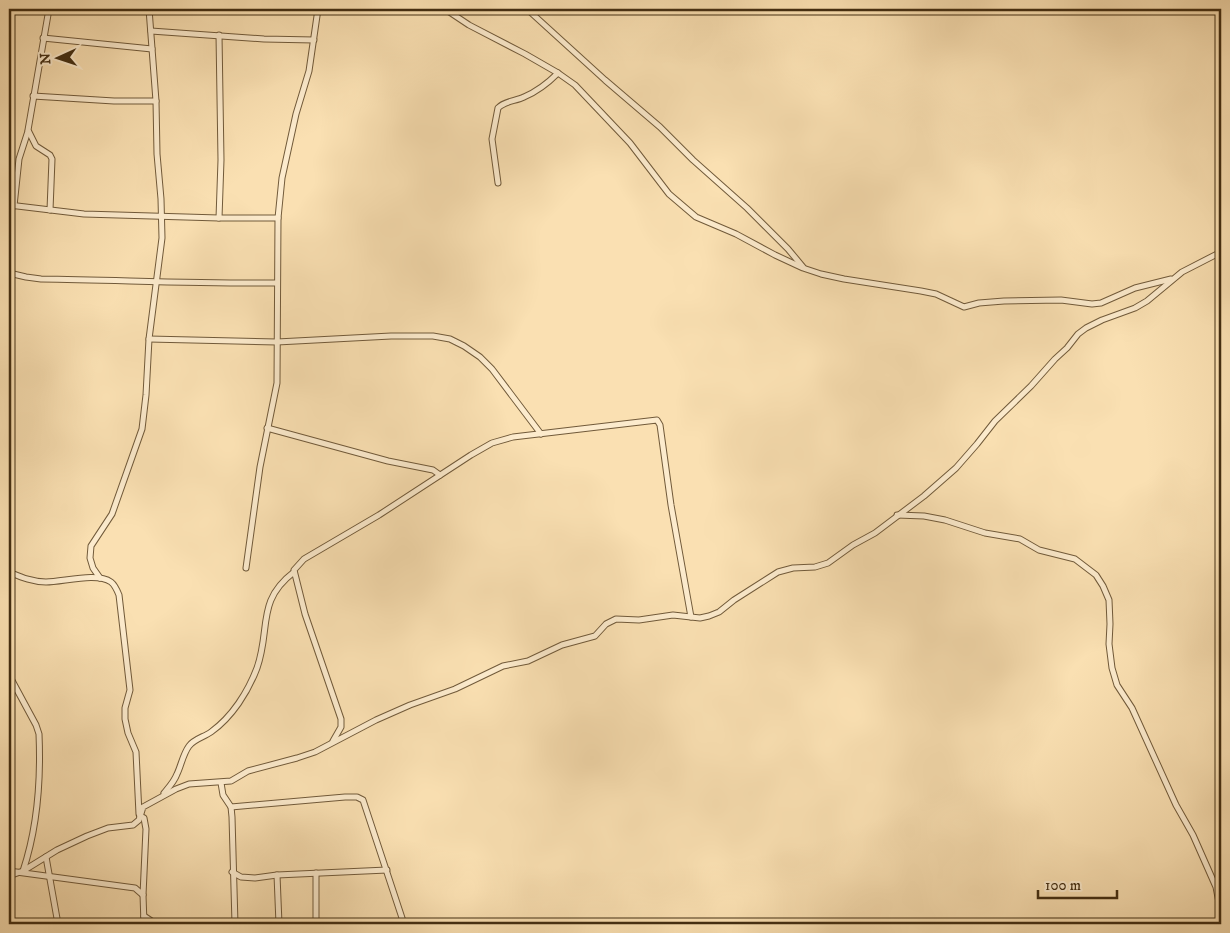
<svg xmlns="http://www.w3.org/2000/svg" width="1230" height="933" font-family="'IM FELL DW Pica',serif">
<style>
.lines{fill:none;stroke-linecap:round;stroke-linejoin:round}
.street-casing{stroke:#715a3a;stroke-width:7}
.street{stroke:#fcebcd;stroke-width:5}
</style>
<rect width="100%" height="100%" fill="#fae0b2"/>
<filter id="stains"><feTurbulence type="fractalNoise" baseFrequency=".004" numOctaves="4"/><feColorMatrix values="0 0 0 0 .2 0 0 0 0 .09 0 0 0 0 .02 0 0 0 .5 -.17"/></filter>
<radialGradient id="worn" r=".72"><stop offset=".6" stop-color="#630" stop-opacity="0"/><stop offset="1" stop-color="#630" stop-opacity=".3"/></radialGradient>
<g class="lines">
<g class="street-casing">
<g id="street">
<polyline points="39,9 48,11"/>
<polyline points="49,9 28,130 36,146 50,155 52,159 50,210"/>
<polyline points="445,9 469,25 525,54 558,73 575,85 630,143 669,194 696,217 736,234 775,255 803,268 821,274 844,279 921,291 936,294 964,307 979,303 1004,301 1061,300 1092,304 1101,303 1135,288 1171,279"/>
<polyline points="527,9 605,80 660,127 693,160 747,208 788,249 803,267"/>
<polyline points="151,31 264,39 314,40"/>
<polyline points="219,35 221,160 219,218"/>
<polyline points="43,38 152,49"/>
<polyline points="33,96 114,101 156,101"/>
<path d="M498,183L492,139L498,108C504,101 516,101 524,97C536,92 549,82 558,73"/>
<polyline points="9,205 84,214 219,218 278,218"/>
<polyline points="14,206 19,159 28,131"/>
<path d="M9,273L26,277L41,279C120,280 198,284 277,283"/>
<polyline points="149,339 277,342 391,336 433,336 450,339 464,346 480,357 492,369 541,434"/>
<polyline points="267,428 388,461 433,470 440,475"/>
<polyline points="897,515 924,516 945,520 985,533 1020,539 1039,550 1075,559 1096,575 1103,586 1109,600 1110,624 1109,644 1112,668 1117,685 1132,708 1176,805 1193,835 1216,887 1221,913"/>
<polyline points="246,568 260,467 277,383 278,218 282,178 296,114 309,71 318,9"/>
<path d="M9,572C21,577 32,582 46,582C63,582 97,572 111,582C115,585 117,590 119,595L130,690L125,708V719L128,733L136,752L139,814"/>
<polyline points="100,578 93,568 90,558 91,546 112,514 142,429 146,395 149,339 162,238 161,199 157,154 156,101 149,9"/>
<path d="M9,675L36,725L39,734C41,780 38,826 23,871"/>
<polyline points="333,741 341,727 341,719 305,614 294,570 304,559 379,515 471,455 492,443 513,437 657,420 660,425 671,505 691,617"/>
<polyline points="221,783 223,795 231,807 232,817 235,924"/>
<path d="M164,793C169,787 174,782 177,774C181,766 183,754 189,746C194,739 204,737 211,732C232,717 248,692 257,668C271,628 256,601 294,572"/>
<polyline points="231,807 345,797 357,797 363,800 404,924"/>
<polyline points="140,816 144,818 146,829 143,895 144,924"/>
<polyline points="46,857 58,924"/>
<polyline points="9,871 135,888 143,895"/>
<polyline points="232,872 241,877 255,878 277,875 387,870"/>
<polyline points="316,873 316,924"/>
<polyline points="277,875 279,924"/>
<polyline points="9,876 23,871 57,850 87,836 108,828 133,825 139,820 143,807 176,789 189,784 231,781 248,771 297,758 315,752 376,720 410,705 455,689 503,666 528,661 562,645 595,636 606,624 616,619 639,620 673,615 700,618 709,616 719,612 734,600 778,572 793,568 815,567 828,563 853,545 875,533 924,496 956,468 977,444 995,421 1031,386 1055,359 1067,348 1078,334 1086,328 1102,320 1135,308 1147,301 1182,272 1221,252"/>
<polyline points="144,916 156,924"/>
<polyline points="292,924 316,924"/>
</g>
</g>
<use href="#street" class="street"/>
</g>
<rect width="1230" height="933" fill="none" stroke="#fae0b2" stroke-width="30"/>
<rect x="10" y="10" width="1210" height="913" fill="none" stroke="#432e12" stroke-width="2.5"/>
<rect x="15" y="15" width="1200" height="903" fill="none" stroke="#432e12"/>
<g transform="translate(58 58) rotate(267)" stroke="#fcebcd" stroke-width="4" paint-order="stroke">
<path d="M0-4L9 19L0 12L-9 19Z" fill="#432e12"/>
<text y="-8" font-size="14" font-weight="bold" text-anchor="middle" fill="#432e12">N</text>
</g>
<path d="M1038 890v8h79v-8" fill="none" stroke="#432e12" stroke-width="2.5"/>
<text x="1045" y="890" font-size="15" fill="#432e12" stroke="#fcebcd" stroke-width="4" paint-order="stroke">100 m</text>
<rect width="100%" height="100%" filter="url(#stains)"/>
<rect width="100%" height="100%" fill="url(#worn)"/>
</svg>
